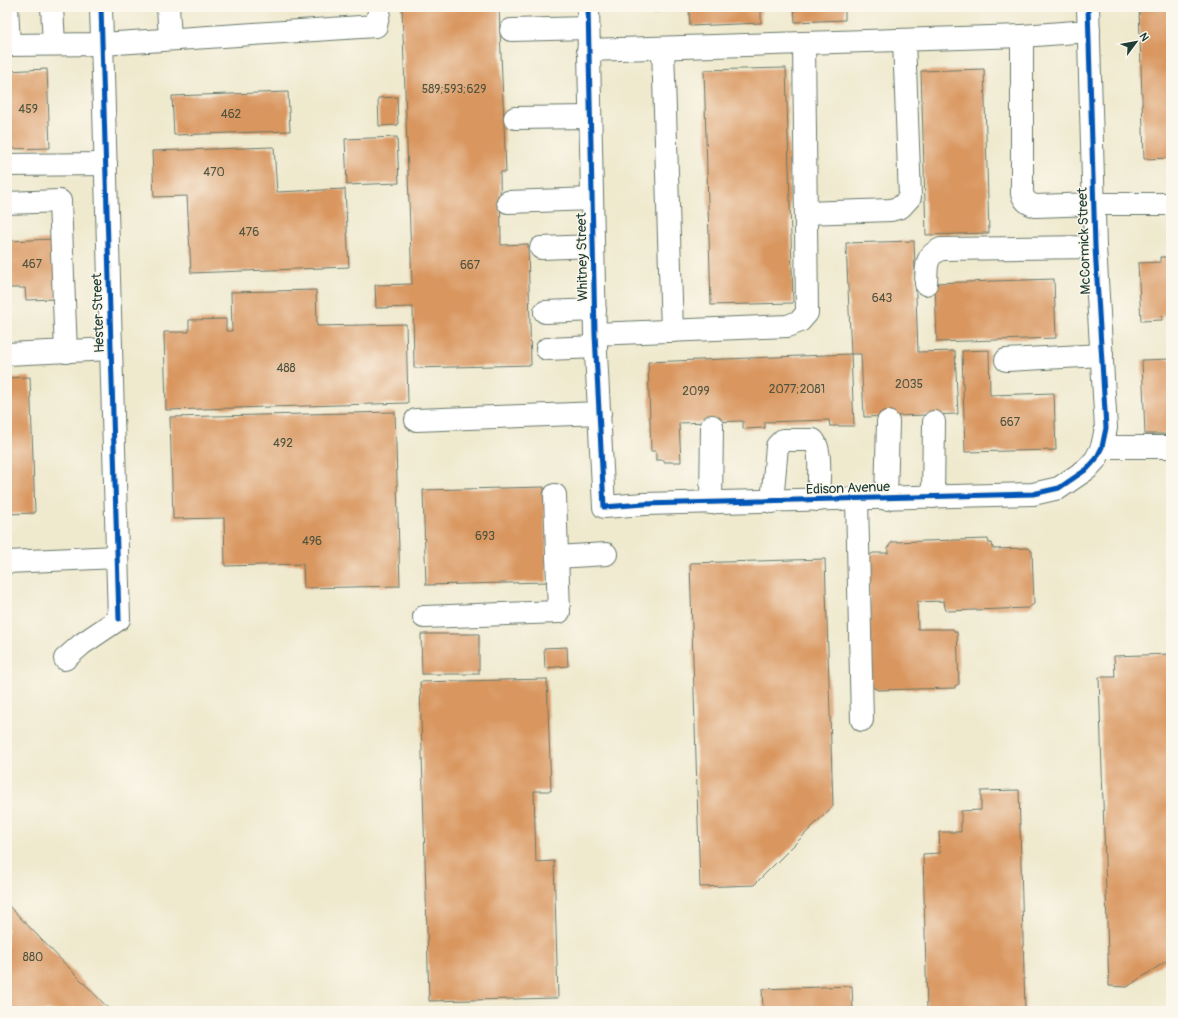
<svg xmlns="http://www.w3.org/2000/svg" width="1178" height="1018" font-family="Pangolin,sans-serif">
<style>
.building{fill:#d9965f}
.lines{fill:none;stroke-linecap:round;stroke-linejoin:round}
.minor-casing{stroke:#68796a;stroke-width:24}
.minor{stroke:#fff;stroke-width:22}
.cycleway-casing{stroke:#fbf7ec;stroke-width:8}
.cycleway{stroke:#0057b8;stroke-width:5}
.labels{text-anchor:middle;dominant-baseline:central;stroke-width:3;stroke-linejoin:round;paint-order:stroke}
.number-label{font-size:12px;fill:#4e533f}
.street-label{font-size:14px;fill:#1f3d34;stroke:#fbf7ec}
</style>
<rect width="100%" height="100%" fill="#fbf7ec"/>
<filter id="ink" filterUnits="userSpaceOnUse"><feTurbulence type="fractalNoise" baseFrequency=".025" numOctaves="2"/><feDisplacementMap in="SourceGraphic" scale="8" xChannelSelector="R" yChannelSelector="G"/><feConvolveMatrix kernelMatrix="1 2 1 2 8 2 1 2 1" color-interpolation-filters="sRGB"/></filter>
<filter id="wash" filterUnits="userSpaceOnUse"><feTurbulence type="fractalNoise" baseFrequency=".012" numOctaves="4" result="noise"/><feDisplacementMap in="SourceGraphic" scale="16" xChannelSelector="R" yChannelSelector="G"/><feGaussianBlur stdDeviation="0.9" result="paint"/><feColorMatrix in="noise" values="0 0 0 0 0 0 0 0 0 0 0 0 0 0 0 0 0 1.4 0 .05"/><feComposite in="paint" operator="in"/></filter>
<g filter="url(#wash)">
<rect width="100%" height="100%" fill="#efe9ce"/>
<g id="blocks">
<g class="building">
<polygon points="402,7 499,7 506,172 500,172 501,245 528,244 531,365 414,368 413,307 376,308 375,285 412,284"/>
<polygon points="654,7 761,7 761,23 690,26 689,10 654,12"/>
<polygon points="794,7 845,7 845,20 795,22"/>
<polygon points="1139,7 1171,7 1171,158 1144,159"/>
<polygon points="786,68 793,303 711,305 704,70"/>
<polygon points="47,69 50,148 7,149 7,71"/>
<polygon points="984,69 989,233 926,235 921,71"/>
<polygon points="288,92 290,131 174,135 172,96"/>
<polygon points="397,97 398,125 379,126 378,98"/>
<polygon points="397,137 399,183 347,185 345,139"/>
<polygon points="274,147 277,192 345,189 349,267 191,273 187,196 154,197 152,151"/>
<polygon points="55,239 57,299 26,300 25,288 7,288 7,241"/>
<polygon points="914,241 918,352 955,351 958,414 864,417 861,354 851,354 846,243"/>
<polygon points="1161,257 1171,257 1171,315 1162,316 1162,320 1141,321 1138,263 1161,262"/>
<polygon points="1054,279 1056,338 937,342 935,283"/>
<polygon points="316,290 317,326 406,324 408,403 166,410 164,332 189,332 189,320 226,319 226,331 232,331 231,292"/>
<polygon points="989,350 990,395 1054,393 1056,450 965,452 962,351"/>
<polygon points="851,354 854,426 830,426 829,420 765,422 765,428 743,429 743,421 679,423 681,462 664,462 664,460 656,460 656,451 651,451 648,362"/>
<polygon points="1171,359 1171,434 1145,434 1142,360"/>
<polygon points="30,377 35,513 7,514 7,378"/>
<polygon points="395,412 400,586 304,588 303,564 225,566 224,518 173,519 170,417"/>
<polygon points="544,487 547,582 426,585 423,490"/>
<polygon points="988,539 989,543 992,543 993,549 1028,548 1032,551 1034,604 1028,608 948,611 945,608 944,601 917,602 918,629 953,629 955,632 957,632 959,684 955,686 955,688 878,690 871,686 868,556 873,553 888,553 888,547 892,542"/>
<polygon points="825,559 833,806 754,885 700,887 690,563"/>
<polygon points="421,634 479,634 479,674 422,674"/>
<polygon points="567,647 568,666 545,668 544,648"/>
<polygon points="1171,654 1171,958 1127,987 1109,986 1099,677 1115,677 1114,656"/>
<polygon points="547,679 551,791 534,791 536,862 554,861 558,998 429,1001 420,682"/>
<polygon points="1019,790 1025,1011 927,1011 923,854 940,853 939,832 961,832 961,811 981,810 981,791"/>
<polygon points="7,904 111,1011 7,1011"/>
<polygon points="852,986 853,1011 763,1011 762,989"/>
</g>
</g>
</g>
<g filter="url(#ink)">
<use href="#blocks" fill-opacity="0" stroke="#68796a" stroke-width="1"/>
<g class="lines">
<g class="minor-casing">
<g id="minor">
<polyline points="7,7 9,45"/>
<polyline points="52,7 54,44"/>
<polyline points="168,7 170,39"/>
<polyline points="588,7 595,334 604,507 644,504 1033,494 1059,488 1087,469 1096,459 1102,447 1106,428 1095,247 1088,7"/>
<polyline points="511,30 588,28"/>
<path d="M1022,36V194C1025,201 1028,204 1036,206L1094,204H1171"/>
<polyline points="7,45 102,44 376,26 380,7"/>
<polyline points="663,48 672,331"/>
<polyline points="588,50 1022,36 1089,31"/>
<polyline points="515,118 590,117"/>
<polyline points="7,165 106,164"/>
<polyline points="508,202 592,199"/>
<polyline points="7,203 60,201 66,352"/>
<polyline points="806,213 891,210 901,207 910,197 904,40"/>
<polyline points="541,248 593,246"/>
<path d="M926,284C927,268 924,256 941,249L1095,247"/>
<polyline points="545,312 595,310"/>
<polyline points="595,334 788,326 800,321 807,313 804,43"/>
<polyline points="547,349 596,347"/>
<polyline points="7,354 111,349"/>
<polyline points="1006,360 1102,355"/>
<polyline points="416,420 600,413"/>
<polyline points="1102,447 1171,447"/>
<polyline points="933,497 934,422"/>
<polyline points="857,499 862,720"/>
<polyline points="886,499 888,422"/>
<path d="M772,502L777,446L783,440H813C823,449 818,487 818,500"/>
<polyline points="711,503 712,426"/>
<polyline points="557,557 606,554"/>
<polyline points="7,562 117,557"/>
<polyline points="424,617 559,612 555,495"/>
<polyline points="65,659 82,644 119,619 101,7"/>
</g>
</g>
<use href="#minor" class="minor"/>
<g class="cycleway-casing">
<g id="cycleway">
<polyline points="101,7 119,619"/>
<polyline points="588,7 595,334 604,507 644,504 1033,494 1059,488 1087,469 1096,459 1102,447 1106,428 1095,247 1088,7"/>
</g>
</g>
<use href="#cycleway" class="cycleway"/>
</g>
</g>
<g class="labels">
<g class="number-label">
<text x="454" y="89">589;593;629</text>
<text x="28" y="109">459</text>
<text x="231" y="114">462</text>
<text x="214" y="172">470</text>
<text x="249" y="232">476</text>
<text x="32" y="264">467</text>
<text x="470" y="265">667</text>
<text x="882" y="298">643</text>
<text x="286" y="368">488</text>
<text x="909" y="384">2035</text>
<text x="797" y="389">2077;2081</text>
<text x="696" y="391">2099</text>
<text x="1010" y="422">667</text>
<text x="283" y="443">492</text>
<text x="485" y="536">693</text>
<text x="312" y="541">496</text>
<text x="33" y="957">880</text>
</g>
<g class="street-label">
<text transform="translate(1084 241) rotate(-92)">McCormick Street</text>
<text transform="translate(582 257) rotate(-91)">Whitney Street</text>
<text transform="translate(98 313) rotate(-92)">Hester Street</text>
<text transform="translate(848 488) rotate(-2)">Edison Avenue</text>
</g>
</g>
<rect width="1178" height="1018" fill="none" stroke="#fbf7ec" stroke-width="24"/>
<g transform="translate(1136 42) rotate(58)" stroke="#fbf7ec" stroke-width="3" paint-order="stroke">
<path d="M0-3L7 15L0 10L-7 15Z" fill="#1f3d34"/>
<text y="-6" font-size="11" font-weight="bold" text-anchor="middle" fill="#1f3d34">N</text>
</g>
</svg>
